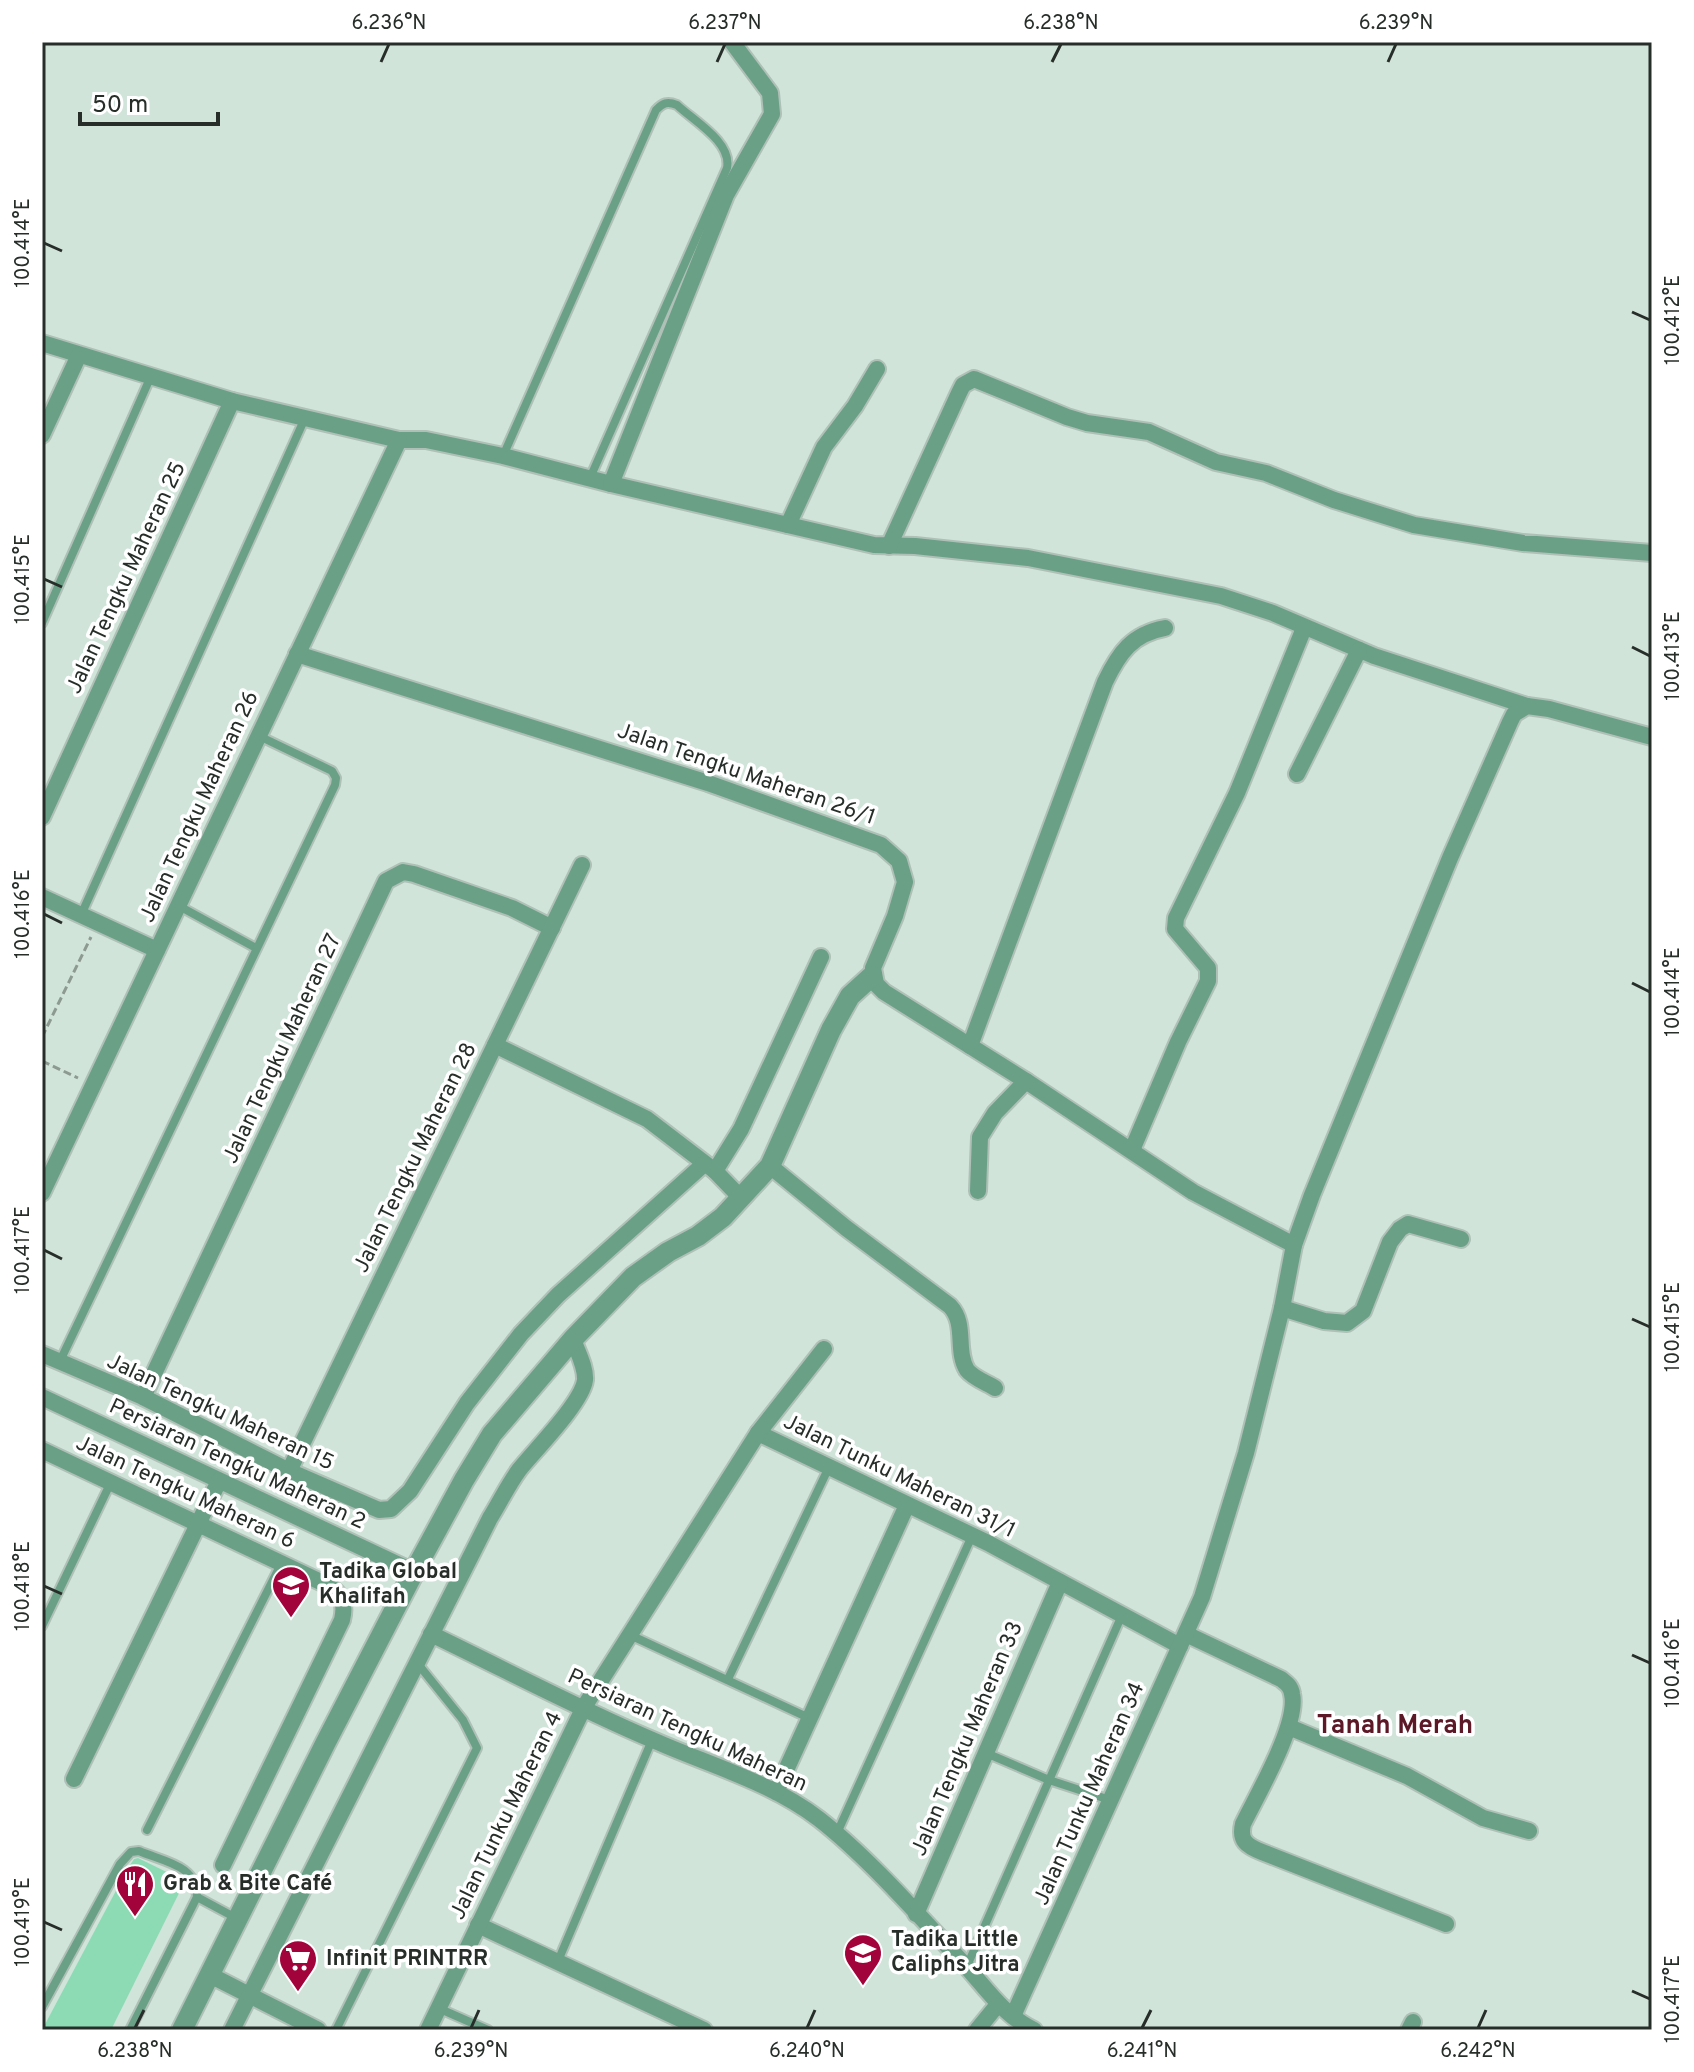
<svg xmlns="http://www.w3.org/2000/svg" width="1694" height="2072" font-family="Overpass,sans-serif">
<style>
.building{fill:#8cdbb5}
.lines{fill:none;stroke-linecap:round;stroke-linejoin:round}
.service-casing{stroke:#afc0b7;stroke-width:12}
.minor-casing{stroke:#afc0b7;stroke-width:20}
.tertiary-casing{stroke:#afc0b7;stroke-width:24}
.path{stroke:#8c9a92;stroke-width:3;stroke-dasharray:8 4;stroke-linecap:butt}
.service{stroke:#6aa086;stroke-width:8}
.minor{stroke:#6aa086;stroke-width:16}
.tertiary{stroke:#6aa086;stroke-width:20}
.ticks{fill:none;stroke:#272e2a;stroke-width:3}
.labels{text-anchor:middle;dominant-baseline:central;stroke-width:7;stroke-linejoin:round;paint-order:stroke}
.street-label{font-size:22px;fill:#272e2a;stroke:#fff}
.poi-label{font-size:22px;font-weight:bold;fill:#272e2a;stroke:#fff;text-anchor:start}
.quarter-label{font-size:26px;font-weight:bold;fill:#5d1827;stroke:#fff}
.neatline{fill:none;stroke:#272e2a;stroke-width:3}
.ticks-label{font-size:20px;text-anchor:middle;fill:#272e2a}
</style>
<rect width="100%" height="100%" fill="#d1e4da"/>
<polygon class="building" points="138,1858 185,1881 111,2030 42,2030 128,1868 134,1859"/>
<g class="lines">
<g class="service-casing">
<g id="service">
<path d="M503,456L656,110C663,103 667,101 677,105C694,121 732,142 727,168L590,478"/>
<polyline points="42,623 151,376"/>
<polyline points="179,906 256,948"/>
<polyline points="81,915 305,418"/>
<polyline points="60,1361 335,785 336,778 332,771 259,736"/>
<polyline points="42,1626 111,1482"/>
<polyline points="630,1635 809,1718"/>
<polyline points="728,1679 829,1467"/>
<polyline points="986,1753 1049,1780 1110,1800"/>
<polyline points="147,1830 281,1564"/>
<polyline points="837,1833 972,1536"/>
<polyline points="197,1897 236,1918"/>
<polyline points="558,1961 652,1740"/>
<polyline points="967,1966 1122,1615"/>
<path d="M42,2007L120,1864L131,1852L139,1851C165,1862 197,1865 197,1897L130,2030"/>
<polyline points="438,2008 488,2030"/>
<polyline points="336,2030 477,1748 463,1720 418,1664"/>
</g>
</g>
<g class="minor-casing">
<g id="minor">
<polyline points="42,343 232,401 399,440 426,440 503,456 611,484 874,545 915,546 1028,558 1221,596 1273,613 1374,656 1527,706"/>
<polyline points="42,435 79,355"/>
<polyline points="611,484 726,195 772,114 770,93 732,42"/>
<polyline points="788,525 824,447 855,406 877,369"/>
<polyline points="889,546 959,393 963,385 974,379 1067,417 1087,423 1149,432 1216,462 1266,473 1334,500 1414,525 1523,543 1652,553"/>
<polyline points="297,654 708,783 881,845 899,861 905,882 895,916 873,968 876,984 884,992 1026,1081 1193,1192 1294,1245"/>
<polyline points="1297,774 1359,650"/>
<polyline points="42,817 232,401"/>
<polyline points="42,897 157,950"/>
<polyline points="495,1045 647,1119 715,1171 741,1198"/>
<path d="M970,1046L1105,682C1119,653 1132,634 1165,628"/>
<polyline points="1132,1150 1178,1042 1208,981 1208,968 1175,929 1176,918 1237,793 1304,628"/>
<path d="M770,1166L846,1228L950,1306C967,1324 955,1350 967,1370C973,1378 987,1383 995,1388"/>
<polyline points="715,1171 741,1129 821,957"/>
<polyline points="978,1191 980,1137 995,1113 1026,1081"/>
<polyline points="42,1193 399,440"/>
<polyline points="1282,1308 1324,1321 1347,1323 1363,1311 1390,1242 1400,1229 1408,1224 1461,1239"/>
<polyline points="42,1354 143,1397 289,1471 379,1510 391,1509 410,1491 467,1403 521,1334 558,1295 704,1164"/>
<polyline points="42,1397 414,1572"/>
<polyline points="143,1397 386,881 403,872 414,874 512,908 552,928"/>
<polyline points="758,1433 988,1543 1180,1646"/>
<path d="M42,1450L327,1585C342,1594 346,1603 342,1620L223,1865"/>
<polyline points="289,1471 582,865"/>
<path d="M431,1634C506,1670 579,1709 655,1741C709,1765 771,1782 819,1819C869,1858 920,1917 964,1964C986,1988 1004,2016 1034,2030"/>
<path d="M1186,1634L1281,1679C1286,1683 1291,1686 1292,1694C1299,1724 1257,1795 1243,1824C1239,1841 1247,1846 1262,1852L1446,1924"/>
<polyline points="1289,1727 1407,1776 1483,1818 1529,1831"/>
<polyline points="74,1779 219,1481"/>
<polyline points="776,1792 907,1505"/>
<polyline points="916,1914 1060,1582"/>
<polyline points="478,1925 704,2030"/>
<polyline points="210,1975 318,2030"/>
<polyline points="1013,2016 1202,1597 1246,1453 1282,1308 1294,1245 1312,1195 1450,858 1510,722 1514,714 1527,706 1549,709 1652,737"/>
<path d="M232,2030L490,1518C500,1502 508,1485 519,1470C534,1451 582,1403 585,1380C586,1367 577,1351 573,1339"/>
<polyline points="428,2030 584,1707 758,1433 824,1349"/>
<polyline points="977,2030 995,2008 1000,2006"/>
<polyline points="1409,2030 1413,2022"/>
</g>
</g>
<g class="tertiary-casing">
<polyline id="tertiary" points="182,2030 326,1742 414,1572 464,1480 492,1434 573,1339 633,1277 668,1252 698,1236 723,1217 770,1166 831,1030 850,996 872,976"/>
</g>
<g class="path">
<polyline points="42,1037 91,937"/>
<polyline points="42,1061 78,1078"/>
</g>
<use href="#service" class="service"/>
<use href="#minor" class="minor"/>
<use href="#tertiary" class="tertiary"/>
</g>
<path class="ticks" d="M381,62L389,44M717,62L725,44M1052,62L1061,44M1388,62L1396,44M44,243L62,251M1632,312L1650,320M44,579L62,587M1632,647L1650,656M44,914L62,923M1632,983L1650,992M44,1250L62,1259M1632,1319L1650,1327M44,1586L62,1594M1632,1655L1650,1663M44,1922L62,1930M1632,1991L1650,1999M135,2028L144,2010M471,2028L479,2010M807,2028L815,2010M1142,2028L1151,2010M1478,2028L1486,2010"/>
<defs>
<g id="school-pin" transform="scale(2)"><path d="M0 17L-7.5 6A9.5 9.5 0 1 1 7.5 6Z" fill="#a1033a" stroke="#fff"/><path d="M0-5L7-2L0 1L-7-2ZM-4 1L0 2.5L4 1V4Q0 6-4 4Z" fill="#fff"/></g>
<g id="restaurant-pin" transform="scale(2)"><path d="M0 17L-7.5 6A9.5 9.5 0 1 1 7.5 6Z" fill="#a1033a" stroke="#fff"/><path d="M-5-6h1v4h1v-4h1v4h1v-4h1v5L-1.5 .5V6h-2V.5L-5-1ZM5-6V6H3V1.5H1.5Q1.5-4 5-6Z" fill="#fff"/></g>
<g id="supermarket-pin" transform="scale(2)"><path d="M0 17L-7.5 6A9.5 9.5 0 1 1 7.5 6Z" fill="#a1033a" stroke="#fff"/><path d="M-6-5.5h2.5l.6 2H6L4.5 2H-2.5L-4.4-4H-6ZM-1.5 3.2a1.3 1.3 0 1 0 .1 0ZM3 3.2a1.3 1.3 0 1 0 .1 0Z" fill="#fff"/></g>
</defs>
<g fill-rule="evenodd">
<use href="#school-pin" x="291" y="1585"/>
<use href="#restaurant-pin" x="135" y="1884"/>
<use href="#school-pin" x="863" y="1953"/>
<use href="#supermarket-pin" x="298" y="1959"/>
</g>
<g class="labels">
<g class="street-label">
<text transform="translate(127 578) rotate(-65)">Jalan Tengku Maheran 25</text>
<text transform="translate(746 775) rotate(19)">Jalan Tengku Maheran 26/1</text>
<text transform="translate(200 807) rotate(-65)">Jalan Tengku Maheran 26</text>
<text transform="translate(283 1049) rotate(-65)">Jalan Tengku Maheran 27</text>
<text transform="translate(416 1158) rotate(-64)">Jalan Tengku Maheran 28</text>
<text transform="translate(220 1413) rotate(25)">Jalan Tengku Maheran 15</text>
<text transform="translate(237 1465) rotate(25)">Persiaran Tengku Maheran 2</text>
<text transform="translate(899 1477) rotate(26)">Jalan Tunku Maheran 31/1</text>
<text transform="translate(185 1493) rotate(25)">Jalan Tengku Maheran 6</text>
<text transform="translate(687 1731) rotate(25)">Persiaran Tengku Maheran</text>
<text transform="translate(968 1739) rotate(-67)">Jalan Tengku Maheran 33</text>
<text transform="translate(1090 1794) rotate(-66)">Jalan Tunku Maheran 34</text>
<text transform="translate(507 1816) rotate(-64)">Jalan Tunku Maheran 4</text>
</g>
<g class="poi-label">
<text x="319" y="1572">Tadika Global<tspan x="319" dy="25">Khalifah</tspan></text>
<text x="163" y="1884">Grab &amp; Bite Café</text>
<text x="891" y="1940">Tadika Little<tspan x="891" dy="25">Caliphs Jitra</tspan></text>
<text x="326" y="1959">Infinit PRINTRR</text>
</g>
<g class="quarter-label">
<text x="1395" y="1726">Tanah Merah</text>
</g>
</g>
<rect width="1694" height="2072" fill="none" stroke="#ffffff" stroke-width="88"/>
<path d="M80 112v12h138v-12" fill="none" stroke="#272e2a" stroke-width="4"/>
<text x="92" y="112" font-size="24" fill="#272e2a" stroke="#ffffff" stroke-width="6" paint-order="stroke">50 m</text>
<rect x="44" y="44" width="1606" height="1984" class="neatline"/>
<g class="ticks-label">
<text x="389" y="29">6.236°N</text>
<text x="725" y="29">6.237°N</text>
<text x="1061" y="29">6.238°N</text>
<text x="1396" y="29">6.239°N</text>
<text transform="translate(22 243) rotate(-90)" y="7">100.414°E</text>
<text transform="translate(1672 320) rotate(-90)" y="7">100.412°E</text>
<text transform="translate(22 579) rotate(-90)" y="7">100.415°E</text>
<text transform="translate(1672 656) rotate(-90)" y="7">100.413°E</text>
<text transform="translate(22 914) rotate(-90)" y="7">100.416°E</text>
<text transform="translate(1672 992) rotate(-90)" y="7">100.414°E</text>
<text transform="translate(22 1250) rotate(-90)" y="7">100.417°E</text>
<text transform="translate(1672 1327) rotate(-90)" y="7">100.415°E</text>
<text transform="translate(22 1586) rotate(-90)" y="7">100.418°E</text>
<text transform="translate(1672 1663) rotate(-90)" y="7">100.416°E</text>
<text transform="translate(22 1922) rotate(-90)" y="7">100.419°E</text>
<text transform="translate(1672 1999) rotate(-90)" y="7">100.417°E</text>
<text x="135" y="2057">6.238°N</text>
<text x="471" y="2057">6.239°N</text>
<text x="807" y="2057">6.240°N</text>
<text x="1142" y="2057">6.241°N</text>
<text x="1478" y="2057">6.242°N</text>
</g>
</svg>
